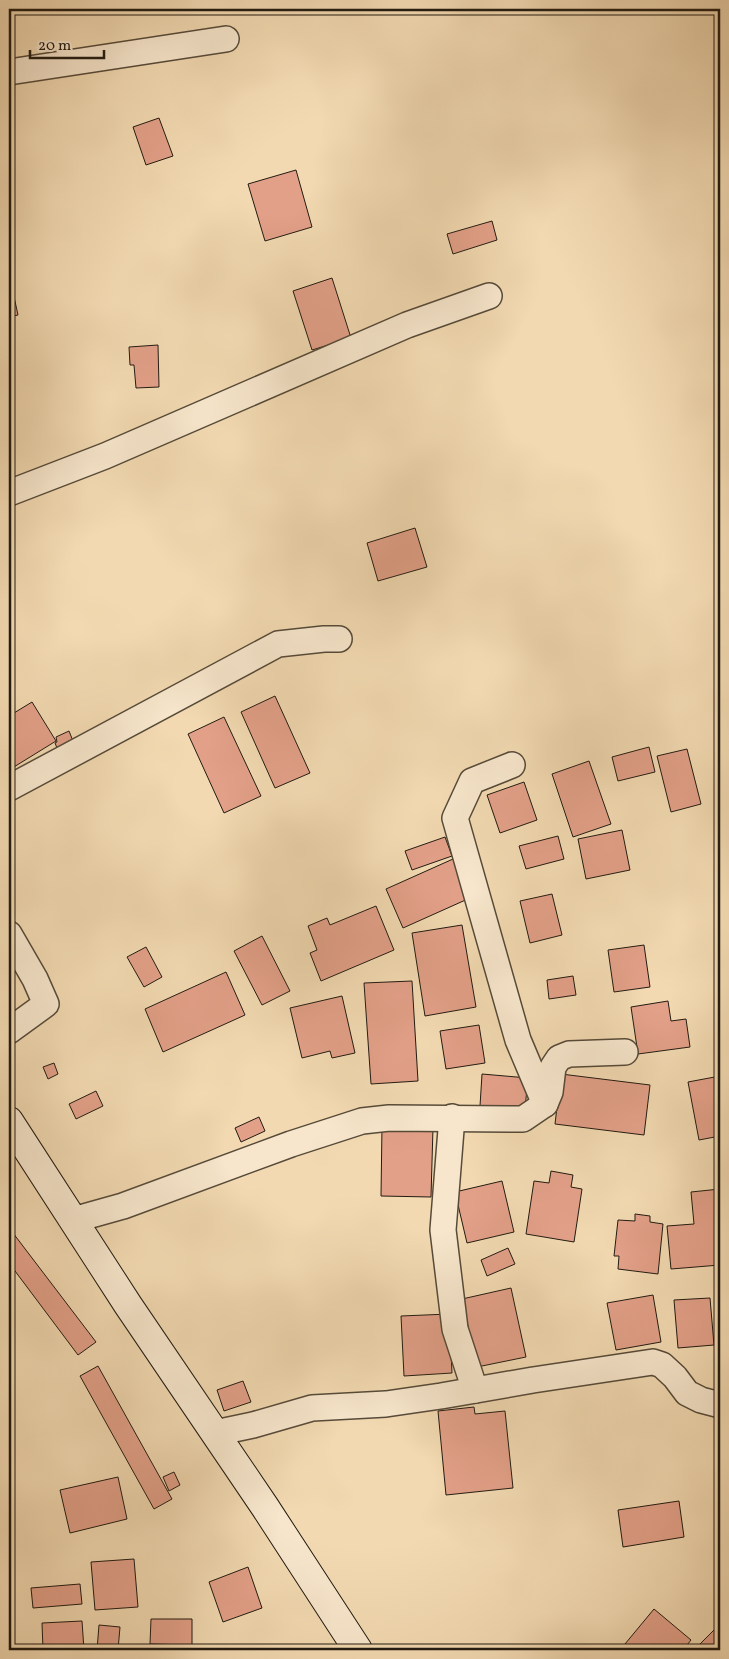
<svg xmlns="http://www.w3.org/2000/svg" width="729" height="1659" font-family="Vollkorn,serif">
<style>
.building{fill:#e2a088;stroke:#221b11}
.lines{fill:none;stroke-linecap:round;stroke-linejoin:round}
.street-casing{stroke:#564a39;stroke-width:28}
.secondary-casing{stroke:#221b11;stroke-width:30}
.street{stroke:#f7e6cc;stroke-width:25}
.secondary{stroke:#f7e6cc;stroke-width:28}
</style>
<rect width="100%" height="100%" fill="#f2d9b1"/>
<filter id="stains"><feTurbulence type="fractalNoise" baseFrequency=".004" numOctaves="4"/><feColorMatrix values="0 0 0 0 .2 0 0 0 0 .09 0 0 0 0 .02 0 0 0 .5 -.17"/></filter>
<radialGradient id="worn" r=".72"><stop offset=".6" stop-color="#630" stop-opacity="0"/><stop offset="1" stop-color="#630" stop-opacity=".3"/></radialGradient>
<g class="building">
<polygon points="159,118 173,156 146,165 133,127"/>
<polygon points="296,170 312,227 265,241 248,184"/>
<polygon points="492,221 497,240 453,254 447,234"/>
<polygon points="9,274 18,315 9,317"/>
<polygon points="332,278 351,338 312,350 293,291"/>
<polygon points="158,345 159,387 136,388 134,365 130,365 129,347"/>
<polygon points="415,528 427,567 378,581 367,543"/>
<polygon points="275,696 310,773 275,788 241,712"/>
<polygon points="32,702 56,741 9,770 9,716"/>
<polygon points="224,717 261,796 224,813 188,734"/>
<polygon points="69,731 75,746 59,753 55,743 57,742 56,737"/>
<polygon points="649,747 655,772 618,781 612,757"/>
<polygon points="687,749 701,804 671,812 657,756"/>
<polygon points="589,761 611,824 573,837 552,774"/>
<polygon points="524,782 537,820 500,833 487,795"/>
<polygon points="622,830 630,870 586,879 578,839"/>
<polygon points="558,836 564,859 526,869 519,846"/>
<polygon points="445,837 452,856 412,870 405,851"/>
<polygon points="453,859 470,898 403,928 386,889"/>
<polygon points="552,894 562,935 530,943 520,901"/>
<polygon points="376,906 394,950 321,981 310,953 317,950 308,926 327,918 330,925"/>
<polygon points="462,925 476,1007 425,1016 412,933"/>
<polygon points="262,936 290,991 262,1005 234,951"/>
<polygon points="644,945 650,987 614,992 608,950"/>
<polygon points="146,947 162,977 144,987 127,957"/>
<polygon points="226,972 245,1015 163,1052 145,1009"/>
<polygon points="573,976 576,995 549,999 547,980"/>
<polygon points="412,981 418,1081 371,1084 364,983"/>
<polygon points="342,996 355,1053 332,1058 330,1051 302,1058 290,1008"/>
<polygon points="668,1001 671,1021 686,1019 690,1047 638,1054 631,1007"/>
<polygon points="479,1025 485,1063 446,1069 440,1031"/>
<polygon points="54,1063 58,1074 48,1079 43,1067"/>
<polygon points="482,1074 528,1078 525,1109 480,1106"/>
<polygon points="561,1074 650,1085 644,1135 555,1124"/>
<polygon points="720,1076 720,1136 699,1140 688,1082"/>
<polygon points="96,1091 103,1106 76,1119 69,1104"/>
<polygon points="259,1117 265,1131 241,1142 235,1128"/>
<polygon points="382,1126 433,1127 431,1197 381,1196"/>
<polygon points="551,1171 573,1175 571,1187 582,1189 574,1242 526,1234 534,1181 549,1183"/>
<polygon points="502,1181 514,1232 467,1243 455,1192"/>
<polygon points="720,1189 720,1265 671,1269 667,1226 694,1224 691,1192"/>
<polygon points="635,1214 650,1216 650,1222 663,1224 658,1274 618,1269 619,1256 614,1256 618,1220 635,1221"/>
<polygon points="13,1233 96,1342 78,1355 9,1263 9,1236"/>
<polygon points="508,1248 515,1264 487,1276 481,1260"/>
<polygon points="717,1285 720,1285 720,1317"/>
<polygon points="511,1288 526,1357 477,1367 462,1299"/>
<polygon points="653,1295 661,1342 616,1350 607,1303"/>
<polygon points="710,1298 714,1345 678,1348 674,1300"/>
<polygon points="449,1314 452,1373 404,1376 401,1316"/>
<polygon points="98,1366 172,1499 154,1509 80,1376"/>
<polygon points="243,1381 251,1402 224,1411 217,1390"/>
<polygon points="474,1407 475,1414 505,1411 513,1488 446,1495 438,1411"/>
<polygon points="174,1472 180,1485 169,1491 163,1477"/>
<polygon points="118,1477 127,1519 70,1533 60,1490"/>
<polygon points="679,1501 684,1537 623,1547 618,1510"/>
<polygon points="134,1559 138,1607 95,1610 91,1562"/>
<polygon points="248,1567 262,1608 223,1622 209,1582"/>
<polygon points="80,1584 82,1604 33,1608 31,1588"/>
<polygon points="654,1609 691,1640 683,1650 620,1650"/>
<polygon points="151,1619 192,1619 192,1645 150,1644"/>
<polygon points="82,1621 84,1650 43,1650 42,1623"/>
<polygon points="99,1625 120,1627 118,1650 97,1650"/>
<polygon points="714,1630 720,1636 720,1650 694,1650"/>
<polygon points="9,1646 38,1649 38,1650 9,1650"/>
</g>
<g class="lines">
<g class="street-casing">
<g id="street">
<polyline points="9,72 226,39"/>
<polyline points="9,493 105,456 407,325 489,296"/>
<polyline points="512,765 472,781 455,818 518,1040 545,1104"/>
<polyline points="9,788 278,644 324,639 339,639"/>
<polyline points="9,934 35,979 46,1004 9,1031"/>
<polyline points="452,1117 443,1230 455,1329 475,1390"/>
<polyline points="73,1220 123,1206 291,1144 362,1121 389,1118 523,1119 545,1104 550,1092 553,1067 559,1058 569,1054 625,1052"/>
<polyline points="215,1433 253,1425 312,1408 386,1404 441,1396 533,1380 653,1362 662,1365 675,1377 687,1393 701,1400 720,1405"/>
</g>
</g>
<g class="secondary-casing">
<polyline id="secondary" points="9,1121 128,1305 265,1507 358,1650"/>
</g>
<use href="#street" class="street"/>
<use href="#secondary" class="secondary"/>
</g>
<rect width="729" height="1659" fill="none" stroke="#f2d9b1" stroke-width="30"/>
<rect x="10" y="10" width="709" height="1639" fill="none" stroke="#221b11" stroke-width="2.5"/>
<rect x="15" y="15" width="699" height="1629" fill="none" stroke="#221b11"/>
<path d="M30 50v8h74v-8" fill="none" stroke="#221b11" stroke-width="2.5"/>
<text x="38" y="50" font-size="15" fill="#221b11" stroke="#f7e6cc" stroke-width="4" paint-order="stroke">20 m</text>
<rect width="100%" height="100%" filter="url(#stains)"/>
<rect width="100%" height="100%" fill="url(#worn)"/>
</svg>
